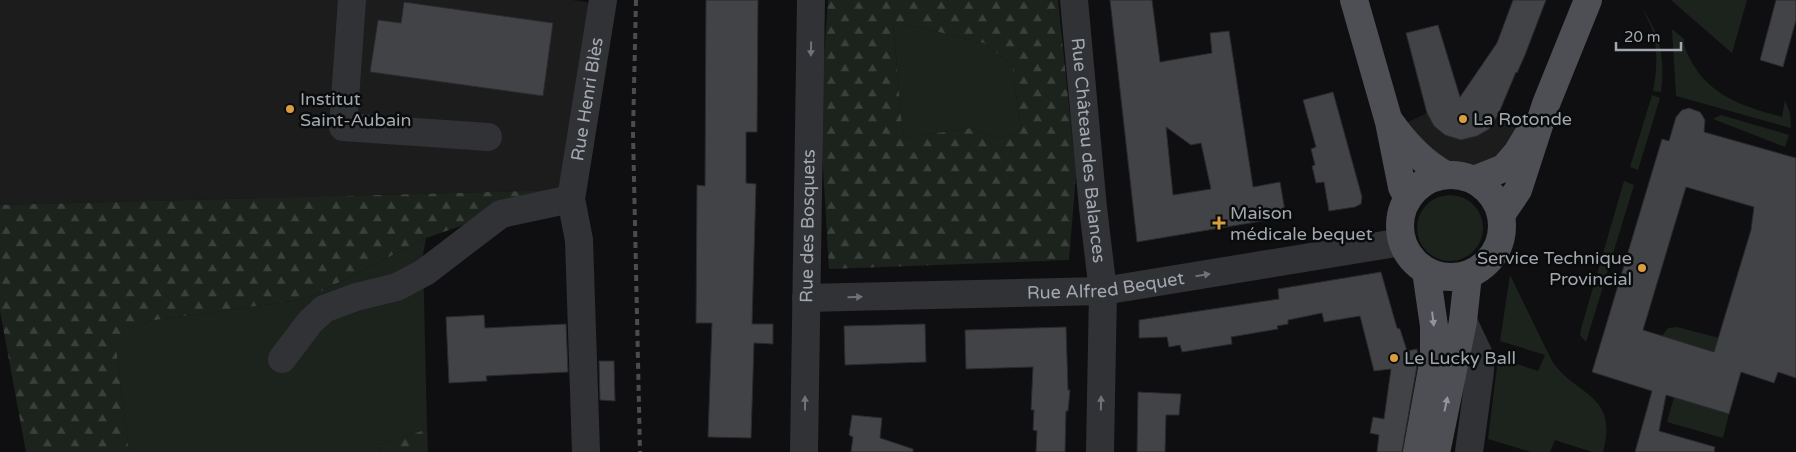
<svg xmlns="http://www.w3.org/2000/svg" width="1796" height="452" font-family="'Varela Round',sans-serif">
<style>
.built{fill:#1c1c1d}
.green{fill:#1c231d}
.forest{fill:url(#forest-firs);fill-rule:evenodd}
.building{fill:#414346;stroke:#2a2a2c;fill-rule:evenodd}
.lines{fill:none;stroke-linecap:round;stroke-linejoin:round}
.minor{stroke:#313235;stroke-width:28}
.major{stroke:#4d4f54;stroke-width:28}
.rail{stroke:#4a4c50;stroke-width:4;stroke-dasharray:6 5;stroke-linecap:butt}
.oneway{fill:#6f7279}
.oneway2{fill:#91959e}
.poi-dot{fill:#db9d3d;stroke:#0a0b0b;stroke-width:2}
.labels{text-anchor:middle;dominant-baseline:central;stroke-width:5;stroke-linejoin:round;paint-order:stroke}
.poi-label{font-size:18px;fill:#a2a7b0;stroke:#0a0b0b;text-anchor:start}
.street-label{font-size:18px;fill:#a2a7b0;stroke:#0a0b0b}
</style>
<defs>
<pattern id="forest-firs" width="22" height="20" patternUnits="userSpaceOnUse" patternTransform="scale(1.25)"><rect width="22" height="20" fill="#1c231d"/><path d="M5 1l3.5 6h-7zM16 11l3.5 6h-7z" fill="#3a403b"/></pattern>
</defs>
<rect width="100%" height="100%" fill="#0f0f11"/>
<g class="built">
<polygon points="0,0 572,0 600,4 564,190 0,205"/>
<polygon points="1427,113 1497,116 1525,128 1512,149 1474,167 1460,166 1434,157 1406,123"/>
</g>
<g class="green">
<polygon points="1671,0 1747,0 1732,53"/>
<path d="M1643,10C1661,35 1665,62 1661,92L1653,91C1657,72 1658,51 1653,32C1651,24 1646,17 1643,10Z"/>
<polygon points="893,21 984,43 1012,65 1021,130 999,139 971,128 903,138"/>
<path d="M1672,29L1684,39C1683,47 1688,55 1691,61C1711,97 1745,107 1782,117L1785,100L1790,113L1791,128L1676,96Z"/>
<polygon points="1652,95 1660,98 1638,170 1630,167"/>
<polygon points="1721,115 1789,135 1785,147 1713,119"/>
<polygon points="1624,181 1634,185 1586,342 1580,335 1581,329"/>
<circle cx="1450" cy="228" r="33"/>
<polygon points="426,238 423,255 427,429 381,445 380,452 129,452 116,348 148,321 306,299"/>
<path d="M1510,275L1552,361C1575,396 1619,393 1603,452H1592L1555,440L1550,452H1531L1488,439L1498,358L1538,371L1545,355L1500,341Z"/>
<polygon points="1677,327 1719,338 1715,352 1662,336 1668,328"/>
<polygon points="1674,397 1729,414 1723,438 1667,422"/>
</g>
<g class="forest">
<path d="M828,0H1058L1076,174L1069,260L829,269L820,115ZM893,21L984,43L1012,65L1021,130L999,139L971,128L903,138Z"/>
<polygon points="564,190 426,238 306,299 148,321 116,348 129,452 26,452 0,311 0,205"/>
<polygon points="427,429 428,452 380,452 381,445"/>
</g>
<g class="building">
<polygon points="706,0 758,0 757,132 746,132 746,183 756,184 752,324 773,324 773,344 754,343 751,438 708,437 712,323 696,323 697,185 705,186"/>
<path d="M1110,0H1152L1160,62L1212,53L1210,33L1229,31L1253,187L1280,182L1286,217L1137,242ZM1166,127L1191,145L1201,143L1211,189L1173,195Z"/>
<polygon points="1513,0 1546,0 1525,55 1517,73 1516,72 1498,115 1489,129 1477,136 1461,140 1445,135 1434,126 1427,113 1406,33 1438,25 1460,97 1497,43"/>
<polygon points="1776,0 1796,0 1796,20 1783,67 1760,60"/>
<polygon points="404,2 553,23 543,96 370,72 378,20 401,23"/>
<polygon points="1333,92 1362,197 1361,204 1355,207 1329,211 1324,182 1316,183 1312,166 1315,165 1311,149 1316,147 1303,100"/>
<path d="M1689,108L1700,112L1702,115L1705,120L1704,132L1796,158V378L1778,372L1774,383L1741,372L1729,414L1666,395L1659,431L1715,447L1714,452H1635L1652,391L1592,372L1662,139L1669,141L1676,117L1682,110ZM1686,187L1754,207L1751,230L1714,352L1643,330Z"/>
<polygon points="1381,272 1397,328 1400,329 1407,351 1417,349 1418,360 1402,452 1377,452 1379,435 1370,433 1373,417 1384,419 1391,369 1374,371 1360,316 1324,322 1322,313 1288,320 1288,324 1277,326 1278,329 1231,337 1232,344 1182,352 1180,345 1169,347 1167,337 1139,338 1139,320 1279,299 1278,289"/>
<polygon points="484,315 485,328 566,324 568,372 486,376 487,381 449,383 446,317"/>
<polygon points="925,324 926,362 845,365 844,326"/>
<polygon points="1066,327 1068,390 1070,390 1068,411 1066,411 1065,452 1036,452 1037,431 1033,430 1034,410 1031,410 1033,367 966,369 965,330"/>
<polygon points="599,361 614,361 615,401 600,400"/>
<polygon points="1138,392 1181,394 1179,415 1166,415 1165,452 1137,452"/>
<polygon points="852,415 882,418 880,438 913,449 913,452 851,452 853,437 849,435"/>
</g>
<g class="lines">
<g class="minor">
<polyline points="352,0 343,127 488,137"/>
<path id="s1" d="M1074,0L1093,208L1103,291L1100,452"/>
<path id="s2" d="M806,298L1103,291L1402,242"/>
<polyline points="1463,321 1480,357 1480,371 1469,452"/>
<polyline points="282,359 310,322 324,309 356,297 397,287 425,272 501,214 571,199"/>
<path id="s3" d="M586,452L579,240L571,199L603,0"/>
<path id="s4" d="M804,452L811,0"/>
</g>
<g class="major">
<polyline points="1354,0 1389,122 1402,187 1408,198"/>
<path d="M1390,122C1405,143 1423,163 1446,175"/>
<circle cx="1451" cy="226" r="51"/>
<polyline points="1474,180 1504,168 1517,153 1529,133"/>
<polyline points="1501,215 1518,190 1546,104 1588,0"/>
<polyline points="1437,448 1463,321 1468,275"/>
<polyline points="1417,452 1434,358 1434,326 1426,271"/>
</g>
<polyline class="rail" points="636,0 633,133 640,452"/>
</g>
<defs><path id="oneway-solid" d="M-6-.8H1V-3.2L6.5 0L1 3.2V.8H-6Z" transform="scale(1.25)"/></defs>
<g class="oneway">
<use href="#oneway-solid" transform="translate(811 49) rotate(91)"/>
<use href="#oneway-solid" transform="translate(1203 275) rotate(-9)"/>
<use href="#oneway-solid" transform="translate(855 297) rotate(-1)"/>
<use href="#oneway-solid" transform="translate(805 403) rotate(-90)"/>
<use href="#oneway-solid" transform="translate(1101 403) rotate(-89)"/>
</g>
<g class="oneway2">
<use href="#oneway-solid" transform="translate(1433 319) rotate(83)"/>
<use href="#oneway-solid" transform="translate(1446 404) rotate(-78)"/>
</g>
<g class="poi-dot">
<circle cx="290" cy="109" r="5"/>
<circle cx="1463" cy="119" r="5"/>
<path d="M1216.5 215.5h5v5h5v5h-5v5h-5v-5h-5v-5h5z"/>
<circle cx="1642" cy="268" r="5"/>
<circle cx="1394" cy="358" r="5"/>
</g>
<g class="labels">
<g class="poi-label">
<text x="300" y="99">Institut<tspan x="300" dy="21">Saint-Aubain</tspan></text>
<text x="1473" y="119">La Rotonde</text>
<text x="1230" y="213">Maison<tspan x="1230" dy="21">médicale bequet</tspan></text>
<text x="1632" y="258" text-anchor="end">Service Technique<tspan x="1632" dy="21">Provincial</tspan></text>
<text x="1404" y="358">Le Lucky Ball</text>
</g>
<g class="street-label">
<text stroke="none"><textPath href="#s3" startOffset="355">Rue Henri Blès</textPath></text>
<text stroke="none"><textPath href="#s1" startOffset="151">Rue Château des Balances</textPath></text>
<text stroke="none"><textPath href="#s4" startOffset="226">Rue des Bosquets</textPath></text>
<text stroke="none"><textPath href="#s2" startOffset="300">Rue Alfred Bequet</textPath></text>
</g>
</g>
<path d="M1616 42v8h65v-8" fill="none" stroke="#a2a7b0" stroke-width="2.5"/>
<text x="1624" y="42" font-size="15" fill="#a2a7b0" stroke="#0a0b0b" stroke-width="4" paint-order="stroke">20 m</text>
</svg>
